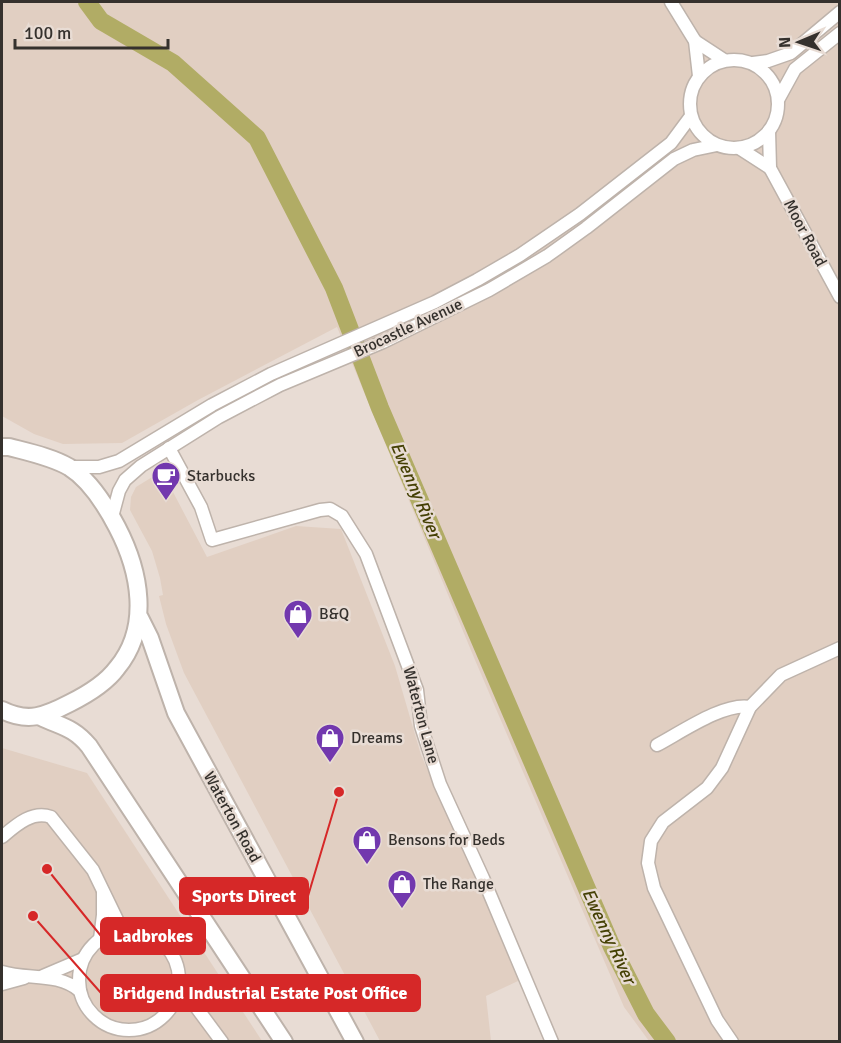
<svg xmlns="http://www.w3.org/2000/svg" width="841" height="1043" font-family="Signika,sans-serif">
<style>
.built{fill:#e1cfc2}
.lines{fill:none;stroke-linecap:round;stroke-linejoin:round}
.river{stroke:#b1ac65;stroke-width:18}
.minor-casing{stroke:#beb3ab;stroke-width:15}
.major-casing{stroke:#beb3ab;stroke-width:20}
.minor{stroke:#fff;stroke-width:12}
.major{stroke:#fff;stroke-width:16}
.labels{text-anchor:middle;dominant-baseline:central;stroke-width:5;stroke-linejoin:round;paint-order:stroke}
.street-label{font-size:16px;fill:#35312d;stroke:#e8dcd4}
.poi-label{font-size:16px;fill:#35312d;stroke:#e8dcd4;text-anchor:start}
.water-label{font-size:18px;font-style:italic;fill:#444004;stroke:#e8dcd4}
.leader{fill:none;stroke:#d62828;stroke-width:2}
.callout-dot{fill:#d62828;stroke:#e8dcd4;stroke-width:2}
.callout{fill:#d62828;stroke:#d62828;stroke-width:2}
.callout-label{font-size:18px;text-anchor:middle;font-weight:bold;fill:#fff}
</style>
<rect width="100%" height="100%" fill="#e8dcd4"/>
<g class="built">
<polygon points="2,2 839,2 839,1041 649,1041 624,1007 475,660 337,327 198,400 122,443 63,444 34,434 2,416"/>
<polygon points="162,471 207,557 296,526 341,529 395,666 421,755 520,980 486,996 491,1041 380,1041 184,673 166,624 159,596 163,595 160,578 152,551 130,510 131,497 136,487"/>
<polygon points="2,748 87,773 262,1041 2,1041"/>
</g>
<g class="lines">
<polyline class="river" points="87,2 101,21 173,63 257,138 334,288 380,408 612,947 646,1014 667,1042"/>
<g class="minor-casing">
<g id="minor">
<polyline points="671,2 695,41 699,76"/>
<polyline points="695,41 724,60"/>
<circle cx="734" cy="104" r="44"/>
<polyline points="753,63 768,61 791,53 840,12"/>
<polyline points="778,100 795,69 840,33"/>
<polyline points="769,131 770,168 840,297"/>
<polyline points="739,148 770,168"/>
<polyline points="169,448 201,507 212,540 320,510 330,509 342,516 366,554 417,690 421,726 440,784 483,878 552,1042"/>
<polyline points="70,467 99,467 119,461 212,405 271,374 435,302 477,280 520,255 580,214 671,143 691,116"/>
<polyline points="112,517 119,491 125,480 141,466 219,417 280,385 383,342 489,290 547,256 586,228 674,159 693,150 717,145"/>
<path d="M657,745C680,733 724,702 750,707"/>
<path d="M2,837C15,826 32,810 51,817L93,870L122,930"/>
<circle cx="129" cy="980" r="50"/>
<polyline points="100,939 103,915 103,892"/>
<path d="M2,972C27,980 58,972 80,991"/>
<polyline points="43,976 83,959"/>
<polyline points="2,984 24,978"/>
<polyline points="179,984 222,1042"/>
<polyline points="732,1042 717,1020 654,888 648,863 651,841 663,822 707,788 722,768 750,707 781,675 840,648"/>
</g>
</g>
<g class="major-casing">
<g id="major">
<path d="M2,447H9C28,452 52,457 69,467C90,480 106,506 117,527C140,571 151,627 117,668C106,683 86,695 70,703C45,716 28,723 2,710"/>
<polyline points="140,618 150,638 176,713 355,1042"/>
<path d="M41,717C62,727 73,727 89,746L284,1042"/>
</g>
</g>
<use href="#minor" class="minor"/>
<use href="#major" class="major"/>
</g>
<defs>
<g id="cafe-pin" transform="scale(1.5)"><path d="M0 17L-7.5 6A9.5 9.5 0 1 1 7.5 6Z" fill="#7238ae" stroke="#e8dcd4"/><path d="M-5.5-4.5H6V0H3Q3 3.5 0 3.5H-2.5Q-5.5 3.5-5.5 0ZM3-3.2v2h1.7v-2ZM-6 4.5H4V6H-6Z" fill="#fff"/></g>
<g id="shop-pin" transform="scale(1.5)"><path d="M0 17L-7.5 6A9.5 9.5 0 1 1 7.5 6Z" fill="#7238ae" stroke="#e8dcd4"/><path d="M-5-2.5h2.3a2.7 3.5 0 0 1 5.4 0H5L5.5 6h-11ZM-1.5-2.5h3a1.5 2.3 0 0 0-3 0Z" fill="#fff"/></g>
</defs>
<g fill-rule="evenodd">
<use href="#cafe-pin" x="166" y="476"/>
<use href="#shop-pin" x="298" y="614"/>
<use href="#shop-pin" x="330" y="738"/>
<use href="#shop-pin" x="367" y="840"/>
<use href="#shop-pin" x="402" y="884"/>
</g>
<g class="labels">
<g class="street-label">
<text transform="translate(805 233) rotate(62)">Moor Road</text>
<text transform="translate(408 328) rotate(-25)">Brocastle Avenue</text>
<text transform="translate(421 715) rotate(75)">Waterton Lane</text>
<text transform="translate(232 817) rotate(61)">Waterton Road</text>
</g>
<g class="poi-label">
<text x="187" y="476">Starbucks</text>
<text x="319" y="614">B&amp;Q</text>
<text x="351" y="738">Dreams</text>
<text x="388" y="840">Bensons for Beds</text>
<text x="423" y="884">The Range</text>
</g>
<g class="water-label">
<text transform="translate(416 490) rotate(67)">Ewenny River</text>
<text transform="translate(609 936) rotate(65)">Ewenny River</text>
</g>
</g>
<path class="leader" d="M339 792L308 896M47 869L101 936M33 916L101 993"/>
<g class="callout-dot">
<circle cx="339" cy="792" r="6"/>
<circle cx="47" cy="869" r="6"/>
<circle cx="33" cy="916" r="6"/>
</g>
<g class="callout">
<rect x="180" y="878" width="128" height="36" rx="6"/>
<rect x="101" y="918" width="104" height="36" rx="6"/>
<rect x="101" y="975" width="319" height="36" rx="6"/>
</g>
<g class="callout-label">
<text x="244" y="902">Sports Direct</text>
<text x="153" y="942">Ladbrokes</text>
<text x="260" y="999">Bridgend Industrial Estate Post Office</text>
</g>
<rect width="841" height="1043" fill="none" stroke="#35312d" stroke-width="6"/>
<g transform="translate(799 42) rotate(268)" stroke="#e8dcd4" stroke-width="4.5" paint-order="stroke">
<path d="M0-4.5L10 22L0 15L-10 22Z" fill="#35312d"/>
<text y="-9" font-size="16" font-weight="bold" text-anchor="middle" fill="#35312d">N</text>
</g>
<path d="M15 39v9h153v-9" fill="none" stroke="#35312d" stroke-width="3"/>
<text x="24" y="39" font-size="18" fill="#35312d" stroke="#e8dcd4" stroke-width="4.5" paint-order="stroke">100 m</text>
</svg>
